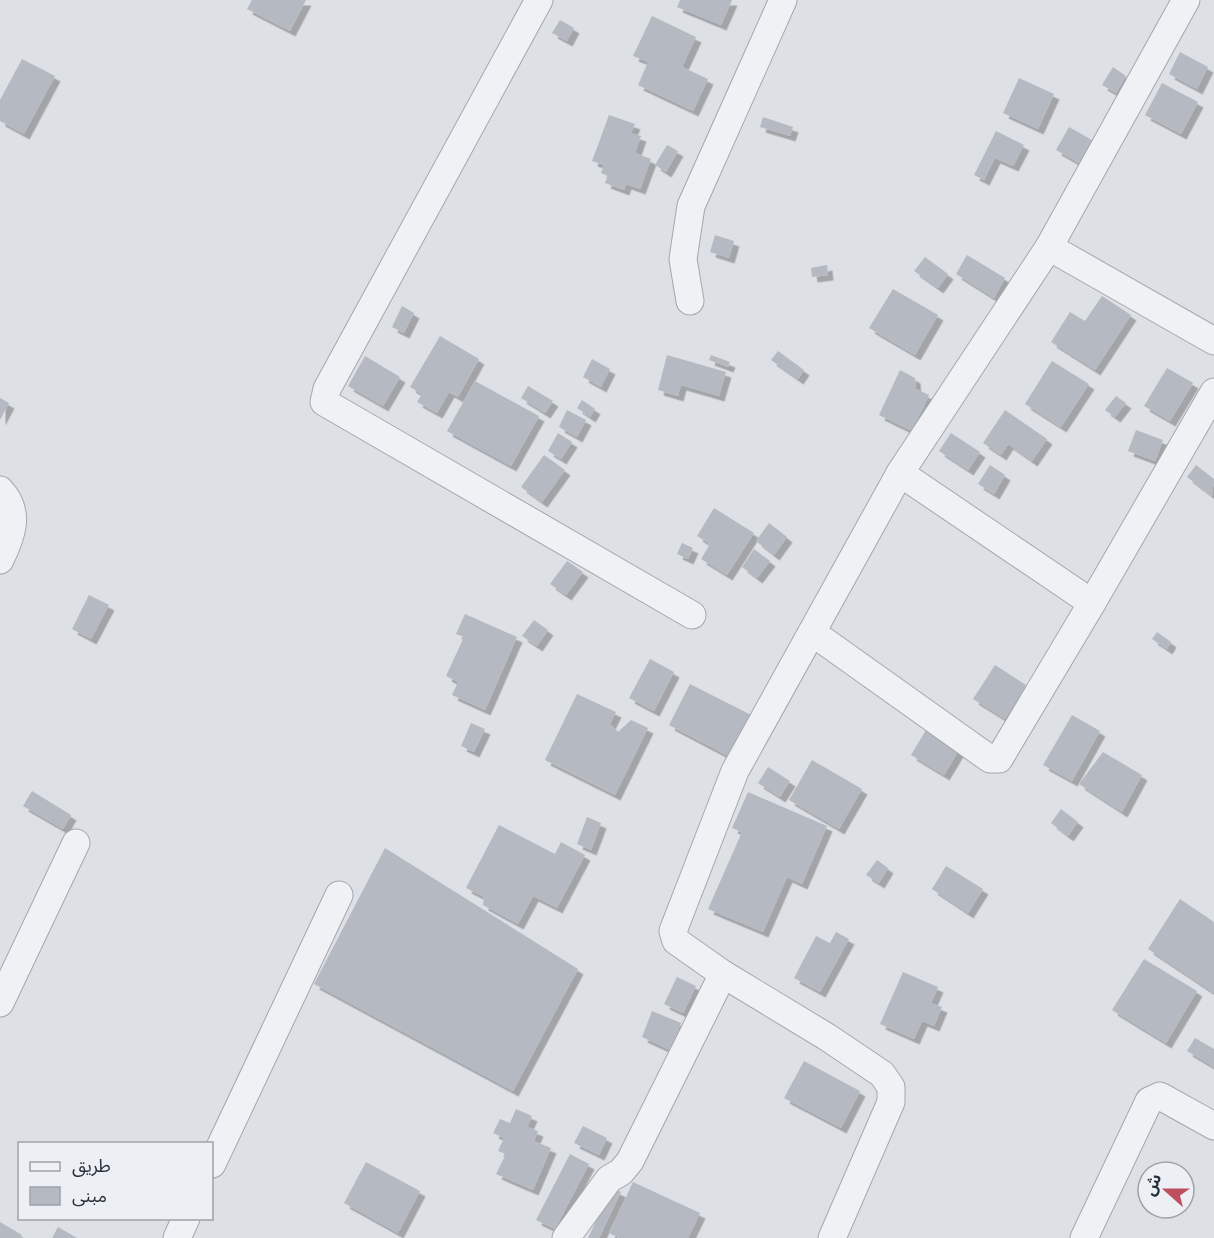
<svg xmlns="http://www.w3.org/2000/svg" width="1214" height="1238" font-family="Arial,'Noto Sans Arabic',sans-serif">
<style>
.building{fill:#b5b9c1;filter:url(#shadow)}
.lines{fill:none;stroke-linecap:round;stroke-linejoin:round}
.street-casing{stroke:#a3a7ae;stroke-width:29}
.street{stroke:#eff1f4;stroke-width:27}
</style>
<defs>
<filter id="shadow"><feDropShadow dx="5.5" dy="5.5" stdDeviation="0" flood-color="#0004"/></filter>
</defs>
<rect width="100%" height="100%" fill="#dde0e5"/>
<g class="building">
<polygon points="252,0 306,0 290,31 247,9"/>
<polygon points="680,0 732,0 721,25 677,7"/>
<polygon points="652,16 696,37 682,67 708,79 693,111 638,85 648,62 633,56"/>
<polygon points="560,20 574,28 567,41 552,33"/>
<polygon points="1180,52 1208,67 1197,89 1169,74"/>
<polygon points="22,59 55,76 24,134 0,121 0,100"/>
<polygon points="1113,67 1126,76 1116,93 1102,85"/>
<polygon points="1019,78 1054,94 1038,129 1003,113"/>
<polygon points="1162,83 1198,102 1181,134 1145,115"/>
<polygon points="609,115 635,124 631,133 641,136 635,153 651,159 640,189 626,184 624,190 605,183 608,176 601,173 604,165 592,161"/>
<polygon points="763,117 793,127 790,136 760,127"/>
<polygon points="1069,127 1092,140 1079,163 1056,150"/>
<polygon points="996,131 1024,145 1013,166 995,158 984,180 974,175"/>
<polygon points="667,145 678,151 666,172 655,165"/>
<polygon points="715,235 734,241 729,258 710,252"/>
<polygon points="967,255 1005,278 994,298 956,274"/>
<polygon points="925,257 948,274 938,288 914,271"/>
<polygon points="827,265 828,275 812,277 811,268"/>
<polygon points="893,289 938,315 915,355 869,328"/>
<polygon points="1102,296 1131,315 1095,370 1051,342 1070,312 1085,321"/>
<polygon points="402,306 414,313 404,333 392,327"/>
<polygon points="440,336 479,359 458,397 449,392 437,413 417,402 422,394 410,387"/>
<polygon points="778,351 804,370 798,379 771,360"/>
<polygon points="667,355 726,372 719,396 681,385 678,396 658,390"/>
<polygon points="711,355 730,362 728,367 709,360"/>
<polygon points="365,356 400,377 383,406 348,386"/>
<polygon points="592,359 610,369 601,387 583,377"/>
<polygon points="1052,361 1089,384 1061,427 1025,404"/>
<polygon points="1167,368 1193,383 1170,421 1144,406"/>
<polygon points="900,370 915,378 916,389 929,395 912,431 879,415"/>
<polygon points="475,381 539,416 511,466 447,431"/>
<polygon points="528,386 553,401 545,413 521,398"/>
<polygon points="1116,396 1126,403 1115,417 1105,410"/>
<polygon points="0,398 9,403 0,420"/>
<polygon points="582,400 595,409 590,417 577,408"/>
<polygon points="567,410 586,420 577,437 559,427"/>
<polygon points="1005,410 1047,439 1032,461 1008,444 1001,455 983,443"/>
<polygon points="1136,430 1163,440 1155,461 1128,451"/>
<polygon points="558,433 572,442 561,459 548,451"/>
<polygon points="951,433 980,452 968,470 939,451"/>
<polygon points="544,455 565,470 542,502 521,487"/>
<polygon points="990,465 1005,475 994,494 978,484"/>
<polygon points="1196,465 1214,479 1212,496 1187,477"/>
<polygon points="714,508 754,533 727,575 701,559 710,544 697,536"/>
<polygon points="769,523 787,537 774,555 756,541"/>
<polygon points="682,543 693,548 688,559 677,554"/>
<polygon points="754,549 770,561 757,578 742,567"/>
<polygon points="567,561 583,572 566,595 550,584"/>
<polygon points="89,595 109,605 91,639 72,629"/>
<polygon points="465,614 517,637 485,710 452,695 458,682 446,676 464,637 456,634"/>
<polygon points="534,620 548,630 537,646 522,636"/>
<polygon points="1157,632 1171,642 1167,649 1152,639"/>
<polygon points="650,659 674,672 654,711 629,698"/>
<polygon points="995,665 1026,685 1005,719 973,699"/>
<polygon points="690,684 753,716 732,758 669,725"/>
<polygon points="577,694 616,712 610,724 618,732 631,720 648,728 615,795 545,760"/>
<polygon points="1072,715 1100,731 1072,781 1043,765"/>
<polygon points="471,723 485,729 474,752 461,746"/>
<polygon points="926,730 959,750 944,775 911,755"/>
<polygon points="1103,752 1142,775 1122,812 1079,784"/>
<polygon points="812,760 862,789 839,829 789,800"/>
<polygon points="768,767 790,781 780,797 758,783"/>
<polygon points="32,791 71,815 63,829 23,806"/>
<polygon points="748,792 827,826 802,884 787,877 763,932 708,909 742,832 732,828"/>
<polygon points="1061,809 1078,822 1068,836 1051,823"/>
<polygon points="587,817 601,823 591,850 577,844"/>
<polygon points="499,825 555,854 561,842 585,855 557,908 533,896 518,924 483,905 484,897 466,888"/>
<polygon points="385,848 578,969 513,1091 314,984"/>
<polygon points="877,860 888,868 879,883 866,875"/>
<polygon points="946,866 983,889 968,913 932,889"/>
<polygon points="1180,899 1214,922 1214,993 1148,949"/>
<polygon points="836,932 849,939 820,992 794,978 816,936 830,943"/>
<polygon points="1144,959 1197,991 1166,1043 1112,1010"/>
<polygon points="903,972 938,987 931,1003 942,1007 934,1026 922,1021 914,1039 880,1024"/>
<polygon points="677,977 696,986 683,1013 664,1004"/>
<polygon points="652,1011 681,1023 670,1050 642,1037"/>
<polygon points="1195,1038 1214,1049 1214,1067 1187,1051"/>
<polygon points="804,1061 860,1091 841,1128 784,1098"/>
<polygon points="516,1109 532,1116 527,1127 538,1131 534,1141 551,1148 533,1190 496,1174 506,1154 498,1151 504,1138 493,1133 500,1119 510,1123"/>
<polygon points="583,1126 607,1138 599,1155 574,1143"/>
<polygon points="570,1154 589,1164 555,1229 536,1220"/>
<polygon points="366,1162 420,1191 398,1233 344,1203"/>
<polygon points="633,1182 700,1213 688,1238 619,1238 609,1233"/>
<polygon points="612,1188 621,1192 599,1238 588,1238"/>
<polygon points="0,1222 22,1235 20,1238 0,1238"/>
<polygon points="58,1227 77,1238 52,1238"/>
</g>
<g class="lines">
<g class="street-casing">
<g id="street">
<polyline points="539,0 327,389 324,402 692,615"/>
<polyline points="1049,247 1214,341"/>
<polyline points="690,301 683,259 691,206 783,0"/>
<polyline points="900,473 1092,603 1214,392"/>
<path d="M0,490C21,512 12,535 0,560"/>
<polyline points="813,633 990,759 999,759 1092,603"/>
<polyline points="0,1003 76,843"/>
<polyline points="212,1164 339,895"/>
<polyline points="177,1238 186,1218"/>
<polyline points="566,1238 609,1179 621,1172 630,1161 723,974"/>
<polyline points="832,1238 891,1102 891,1087 882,1074 827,1037 723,974 676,941 673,931 735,771 900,473 1049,247 1186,0"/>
<polyline points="1084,1238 1149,1101 1160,1096 1214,1126"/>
</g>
</g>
<use href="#street" class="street"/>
</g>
<rect x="18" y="1142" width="195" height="78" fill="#eceff3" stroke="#9ea2a9" stroke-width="1.5"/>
<rect x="30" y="1162" width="30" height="9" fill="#eff1f4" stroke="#9ea2a9" stroke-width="1.5"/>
<text x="72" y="1172" font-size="18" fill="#282f3a">طريق</text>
<rect x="30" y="1187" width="30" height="18" fill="#b5b9c1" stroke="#9ea2a9" stroke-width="1.5"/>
<text x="72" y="1202" font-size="18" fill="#282f3a">مبنى</text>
<g transform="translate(1166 1190) rotate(291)"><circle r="28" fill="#eceff3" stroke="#9ea2a9" stroke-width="1.5"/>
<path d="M0-4.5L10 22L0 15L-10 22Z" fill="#bd4f5f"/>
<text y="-9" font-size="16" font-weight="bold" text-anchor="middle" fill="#282f3a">ش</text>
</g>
</svg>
